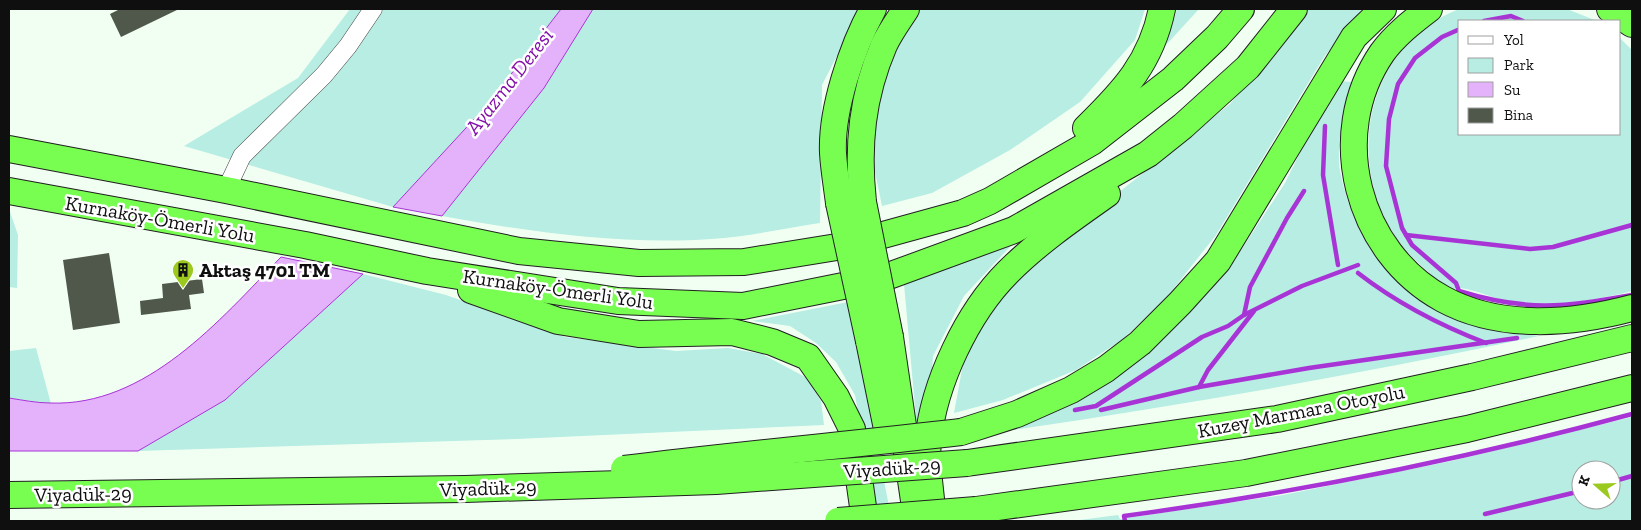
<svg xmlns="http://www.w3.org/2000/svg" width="1641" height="530" font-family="'Zilla Slab',serif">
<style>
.green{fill:#b7ede2;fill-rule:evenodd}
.water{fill:#e4b2fa;stroke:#a834d6}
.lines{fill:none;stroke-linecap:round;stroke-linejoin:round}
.stream{stroke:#a834d6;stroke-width:4.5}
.building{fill:#4f584a}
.minor-casing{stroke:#424242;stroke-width:19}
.highway-casing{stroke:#202020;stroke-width:28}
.minor{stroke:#fff;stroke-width:18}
.highway{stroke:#78fd51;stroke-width:26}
.highway-bridge-casing{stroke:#202020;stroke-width:28;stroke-linecap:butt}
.highway-bridge{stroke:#78fd51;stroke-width:26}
.labels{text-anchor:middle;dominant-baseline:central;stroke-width:5;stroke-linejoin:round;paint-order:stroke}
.street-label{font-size:20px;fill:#0f0f0f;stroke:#fff}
.poi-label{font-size:20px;font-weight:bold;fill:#0f0f0f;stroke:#fff;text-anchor:start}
.water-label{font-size:21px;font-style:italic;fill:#840faa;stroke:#fff}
</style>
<rect width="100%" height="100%" fill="#f1fff3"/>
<g class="green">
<polygon points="350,9 561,9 489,103 393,207 184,146 298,78"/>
<path d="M593,9H861L822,85L820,223C784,228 747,237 711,239C621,245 530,232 442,216L544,88Z"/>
<polygon points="913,9 1145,9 1135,40 1080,102 1010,150 932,193 882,206 871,152 870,88"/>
<polygon points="1177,9 1199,9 1166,45"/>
<polygon points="1307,9 1362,9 1324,57 1216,235 1167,297 1123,339 1076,370 1003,400 954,413 965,353 1004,295 1045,251 1230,104"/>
<path d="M1459,9H1567L1597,21H1460V134H1620V38L1632,50V291C1597,300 1556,307 1519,303C1499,301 1480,291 1461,288C1458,288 1455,289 1453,289C1442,286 1423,267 1414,259C1340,185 1357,48 1459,9Z"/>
<path d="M1339,81L1352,82C1344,105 1336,146 1340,171C1351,229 1388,288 1443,313C1474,327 1506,330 1539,336C1362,374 1184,405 1005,431L1129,367L1160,342L1230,267L1285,183L1326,100Z"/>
<polygon points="9,209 18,235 17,288 9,287"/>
<polygon points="1021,235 964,296 933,356 923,496 904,284"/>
<polygon points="363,274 446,295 565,337 676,351 728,348 762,354 807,378 821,401 824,425 516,439 138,451 225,400"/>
<polygon points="848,302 892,521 878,521 855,395 836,362 816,343 790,326 752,321"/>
<polygon points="36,348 51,404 9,398 9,351"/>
<path d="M1632,417V521H1072L1118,515L1120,519L1283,495L1451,461ZM1581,470H1611V500H1581Z"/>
</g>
<g class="water">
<polygon points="561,9 593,9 544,88 442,216 393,207 489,103"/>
<path d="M281,257L363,274L225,400L138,451H9V398C22,400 37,403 50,403C146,407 220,320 281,257Z"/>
</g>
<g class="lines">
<g class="stream">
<polyline points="1484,21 1511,16 1523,21"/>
<path d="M1460,29L1442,37L1415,58L1398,84L1389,119L1386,166L1402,228L1412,245L1456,283L1459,291C1527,312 1564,307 1632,295"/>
<polyline points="1325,126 1323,175 1338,265"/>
<polyline points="1406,235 1530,249 1553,247 1632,225"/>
<path d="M1358,273C1398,304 1439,325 1486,343"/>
<polyline points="1244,315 1250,287 1287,218 1304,191"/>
<polyline points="1199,387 1208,370 1254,311"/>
<polyline points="1075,410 1096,406 1202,337 1228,326 1244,315 1302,286 1358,265"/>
<polyline points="1101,410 1199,387 1309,368 1517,338"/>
<polyline points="1611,482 1632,476"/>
<polyline points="1485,514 1581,491"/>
<path d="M1125,521L1124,516C1295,493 1466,459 1632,414"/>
</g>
</g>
<g class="building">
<polygon points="120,9 179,9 121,37 110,14"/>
<polygon points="109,253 120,323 73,330 63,260"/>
<polygon points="202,279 204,293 189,295 191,309 141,315 140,301 163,298 162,284"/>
</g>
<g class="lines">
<g class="minor-casing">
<polyline id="minor" points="226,190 242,156 324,75 348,46 373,9"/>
</g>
<g class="highway-casing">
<g id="highway">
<path d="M1429,9C1412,22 1395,35 1382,53C1326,135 1357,252 1443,299C1500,330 1572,324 1632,308"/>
<polyline points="1610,9 1632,24"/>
<path d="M1086,128C1124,91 1151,62 1162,9"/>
<polyline points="9,149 226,190 519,251 639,263 744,262 843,246 963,213 990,201 1092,142 1173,79 1217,37 1241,9"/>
<polyline points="9,191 305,245 427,271 618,301 743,306 883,278 1014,230 1148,154 1183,126 1248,67 1294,9"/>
<path d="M863,202C857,146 862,96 884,45C890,32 899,20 906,9"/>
<path d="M839,203C837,187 834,170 833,153C831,110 852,47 873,9"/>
<polyline points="471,290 558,321 639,334 732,332 772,342 808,357 836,397 852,429 865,521"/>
<polyline points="890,337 917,521"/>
<polyline points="869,341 887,429"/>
<polyline points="961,432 1017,414 1071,390 1106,369 1140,343 1180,303 1218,261 1354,37 1383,9"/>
<polyline points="967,463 1277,419 1472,377 1632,338"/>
<polyline points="976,510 1246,473 1467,429 1632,388"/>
<path d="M933,521C932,498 925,464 928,441C934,383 967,313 1008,272C1038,242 1073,218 1107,194"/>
</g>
</g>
<use href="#minor" class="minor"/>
<use href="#highway" class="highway"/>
<g class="highway-bridge-casing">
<g id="highway-bridge">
<polyline points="863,202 890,337"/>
<polyline points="839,203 869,341"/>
<path d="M624,469C736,455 849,445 961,432"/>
<polyline points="9,495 465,489 716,481 967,463"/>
<polyline points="838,521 976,510"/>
</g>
</g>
<use href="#highway-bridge" class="highway-bridge"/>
</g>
<defs>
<g id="building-pin" transform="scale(1.125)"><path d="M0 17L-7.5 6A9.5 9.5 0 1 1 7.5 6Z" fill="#9bc91d" stroke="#fff"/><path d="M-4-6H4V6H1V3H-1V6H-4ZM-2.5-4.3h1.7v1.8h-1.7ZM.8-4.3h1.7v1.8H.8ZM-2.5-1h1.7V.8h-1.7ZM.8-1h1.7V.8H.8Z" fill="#111"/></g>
</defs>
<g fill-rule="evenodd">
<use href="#building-pin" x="183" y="270"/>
</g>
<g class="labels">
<g class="street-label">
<text transform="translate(160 219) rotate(10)">Kurnaköy-Ömerli Yolu</text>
<text transform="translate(558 289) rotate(8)">Kurnaköy-Ömerli Yolu</text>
<text transform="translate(1301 411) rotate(-11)">Kuzey Marmara Otoyolu</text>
<text transform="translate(892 468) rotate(-4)">Viyadük-29</text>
<text transform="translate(488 488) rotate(-2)">Viyadük-29</text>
<text transform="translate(83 494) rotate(-1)">Viyadük-29</text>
</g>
<g class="poi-label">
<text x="199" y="270">Aktaş 4701 TM</text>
</g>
<g class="water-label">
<text transform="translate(509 81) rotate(-52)">Ayazma Deresi</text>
</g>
</g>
<rect width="1641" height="530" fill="none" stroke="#0f0f0f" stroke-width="20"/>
<rect x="1458" y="20" width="162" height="115" fill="#ffffff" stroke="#9f9f9f"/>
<rect x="1468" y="36" width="25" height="8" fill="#ffffff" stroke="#9f9f9f"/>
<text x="1504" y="45" font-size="15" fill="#0f0f0f">Yol</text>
<rect x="1468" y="58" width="25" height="15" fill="#b7ede2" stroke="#9f9f9f"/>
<text x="1504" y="70" font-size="15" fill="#0f0f0f">Park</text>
<rect x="1468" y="82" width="25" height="15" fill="#e4b2fa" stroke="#9f9f9f"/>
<text x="1504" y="95" font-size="15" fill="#0f0f0f">Su</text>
<rect x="1468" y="108" width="25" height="15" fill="#4f584a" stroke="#9f9f9f"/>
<text x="1504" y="120" font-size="15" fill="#0f0f0f">Bina</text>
<g transform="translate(1596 485) rotate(290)"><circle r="24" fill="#ffffff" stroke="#9f9f9f"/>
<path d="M0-4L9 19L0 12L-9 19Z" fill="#9bc91d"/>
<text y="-8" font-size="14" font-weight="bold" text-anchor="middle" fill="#0f0f0f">K</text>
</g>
</svg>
